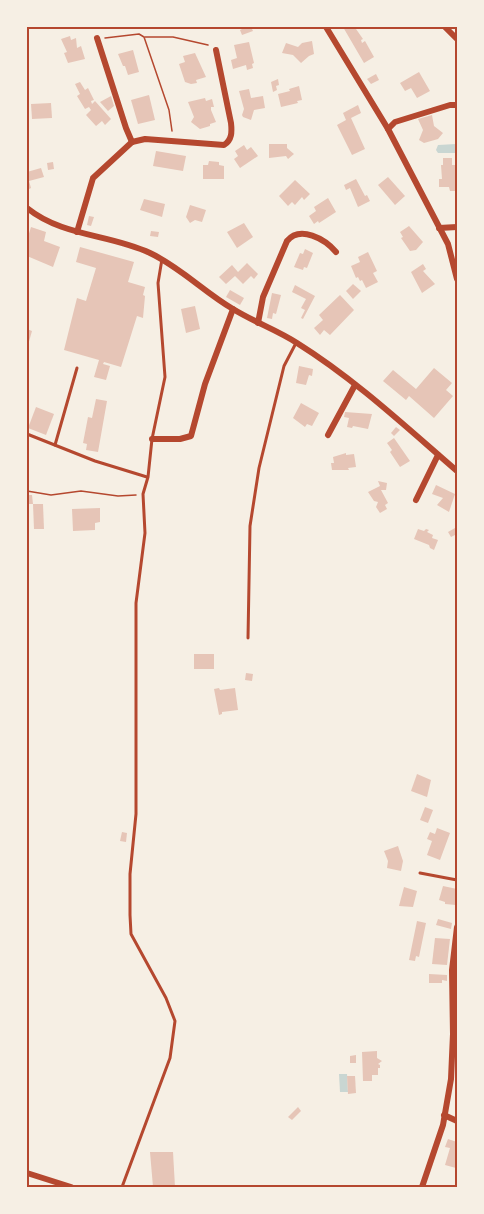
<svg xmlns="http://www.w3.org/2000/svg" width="484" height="1214" font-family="Mulish,sans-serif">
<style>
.water{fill:#c9d6d2}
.building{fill:#e6c5b7}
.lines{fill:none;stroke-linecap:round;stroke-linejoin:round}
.path{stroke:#b5482f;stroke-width:1.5}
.service{stroke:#b5482f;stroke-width:3}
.minor{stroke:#b5482f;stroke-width:6}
.neatline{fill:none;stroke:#b5482f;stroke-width:2}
</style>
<rect width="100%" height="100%" fill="#f6efe4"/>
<g class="water">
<polygon points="456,144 456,153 438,153 436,150 438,145"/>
<polygon points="339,1074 347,1074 348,1092 340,1092"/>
</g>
<g class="building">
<polygon points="246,27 251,27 253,31 242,35 240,30"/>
<polygon points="343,27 360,27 356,29 363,39 361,40 362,43 365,41 374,57 364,63"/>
<polygon points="70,36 71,40 76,38 77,48 81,46 85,59 68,63 64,53 67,52 61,39"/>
<polygon points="312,41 314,54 309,56 301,63 293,55 282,53 286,43 298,47 302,43"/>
<polygon points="249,42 254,63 252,64 253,68 247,70 246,65 233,69 231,60 237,58 234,45"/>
<polygon points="133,50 139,72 128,75 125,66 123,66 118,54"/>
<polygon points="195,53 206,77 196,80 197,83 191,84 185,82 179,64 185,62 183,56"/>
<polygon points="419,72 430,91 417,98 411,88 405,91 400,83"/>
<polygon points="376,74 379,80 371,84 367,79"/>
<polygon points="278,79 279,85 276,86 277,90 273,92 271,82"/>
<polygon points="80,82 85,90 88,88 94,100 91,101 92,104 95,101 111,119 105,125 102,121 96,126 86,115 91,110 89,107 85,109 77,96 80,94 75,84"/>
<polygon points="299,86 302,100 297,101 298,103 281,107 278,94 290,91 289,89"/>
<polygon points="249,89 251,98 263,96 265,108 254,110 251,120 243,117 242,115 244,109 239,91"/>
<polygon points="149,95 155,120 138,124 131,100"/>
<polygon points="111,96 114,106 108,111 100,102"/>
<polygon points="205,98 206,101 212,99 214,107 211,107 211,110 216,122 210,124 210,126 200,129 191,122 194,117 188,102"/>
<polygon points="51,103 52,118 32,119 31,104"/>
<polygon points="358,105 361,113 351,118 365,149 352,155 337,125 346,120 343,113"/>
<polygon points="432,115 434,126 443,133 438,139 424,143 419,140 423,130 418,119"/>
<polygon points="269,144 287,144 287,148 294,154 288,159 286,156 269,158"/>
<polygon points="244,145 247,150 251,147 258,156 240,168 234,159 238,156 235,151"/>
<polygon points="156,151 186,156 183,171 153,166"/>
<polygon points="443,158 452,158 452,165 456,165 455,191 450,191 449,187 439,187 439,179 442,179 441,165 443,165"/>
<polygon points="209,161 219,162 219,165 224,166 224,179 203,179 203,165 208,165"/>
<polygon points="53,162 54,169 48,170 47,163"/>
<polygon points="41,168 44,177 29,181 31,188 27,190 27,172"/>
<polygon points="388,177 405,196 395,205 378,185"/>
<polygon points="356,179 365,196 367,195 370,201 358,207 350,188 346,190 344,185"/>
<polygon points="295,180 310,194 304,200 302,197 295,205 292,202 288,206 279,196"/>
<polygon points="328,198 336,212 319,223 318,221 314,224 309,216 316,211 314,207"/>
<polygon points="144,199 165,204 162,217 140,210"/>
<polygon points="190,205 206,210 202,222 195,220 190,223 186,217"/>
<polygon points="89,216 94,217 91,226 87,225"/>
<polygon points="244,223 253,237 237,248 227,232"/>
<polygon points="409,226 423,242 416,250 410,251 401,238 403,237 400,232"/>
<polygon points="31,227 46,232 44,241 60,247 53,267 27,256 27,240"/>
<polygon points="151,231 159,232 158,237 150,236"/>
<polygon points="80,247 134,262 128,282 145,287 143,295 145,296 143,318 137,316 121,367 104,362 103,364 110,366 106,380 94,377 99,360 64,350 77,298 86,301 96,268 76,262"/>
<polygon points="305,249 313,253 307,268 304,267 303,270 294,267 300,253 303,254"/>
<polygon points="368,252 377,271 373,273 378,282 366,288 362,280 360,281 358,277 356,278 351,266 360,262 358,257"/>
<polygon points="247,263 258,274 254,279 251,276 243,284 235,276 226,284 219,277 232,265 238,272"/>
<polygon points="423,264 426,269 423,271 435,284 422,293 411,272"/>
<polygon points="353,284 361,291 353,299 346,291"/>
<polygon points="295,285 315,296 303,319 301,318 305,310 301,308 306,299 292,292"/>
<polygon points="230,290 244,298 240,305 226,297"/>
<polygon points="272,293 281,295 276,314 273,313 272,319 267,318"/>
<polygon points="340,295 354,310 330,335 324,330 320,335 314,328 323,320 319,315"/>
<polygon points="195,306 200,329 186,333 181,309"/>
<polygon points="27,329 32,331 28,345 27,345"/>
<polygon points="299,366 313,369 312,376 309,375 306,385 296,383"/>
<polygon points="434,368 452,383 446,390 453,396 434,418 409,396 406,400 383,381 393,370 416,389"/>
<polygon points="96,399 107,401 98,452 86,450 87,444 83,443 88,417 92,418"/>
<polygon points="301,403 319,413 312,426 307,424 305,427 293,418"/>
<polygon points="36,407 54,414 46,435 28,428"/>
<polygon points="345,412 372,414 368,429 353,426 352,428 347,427 349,418 344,417"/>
<polygon points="396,427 400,430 394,436 391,433"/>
<polygon points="394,438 410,461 400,467 390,452 392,450 387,443"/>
<polygon points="346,453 346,455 354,454 356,467 348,468 349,470 332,470 331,463 334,463 333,457"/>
<polygon points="378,481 387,483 386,490 381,490 388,503 385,505 387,509 380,513 376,507 378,502 374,501 368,492 380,486"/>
<polygon points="436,485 455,494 449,512 437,505 443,498 432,494"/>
<polygon points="27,495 32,495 33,504 27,504"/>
<polygon points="33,504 43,504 44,529 34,529"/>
<polygon points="100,508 100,522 95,523 95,530 73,531 72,509"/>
<polygon points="455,528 457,534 451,537 448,532"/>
<polygon points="418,529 424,531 426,529 429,530 427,532 433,535 432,538 438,540 434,550 430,548 429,545 414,539"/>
<rect x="194" y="654" width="20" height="15"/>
<polygon points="246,673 253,674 252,681 245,680"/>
<polygon points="219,688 220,690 235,688 238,710 222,712 222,714 219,715 214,689"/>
<polygon points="417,774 431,780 427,797 411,791"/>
<polygon points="425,807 433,810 428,823 420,820"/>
<polygon points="437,828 450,833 440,860 427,855 432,841 427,839 430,832 435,834"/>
<polygon points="122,832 127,833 126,842 120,841"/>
<polygon points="398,846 403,861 401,871 387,868 388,861 384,851"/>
<polygon points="443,886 457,889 456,905 445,904 445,902 439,900"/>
<polygon points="404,887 417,891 413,907 399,906"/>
<polygon points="438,919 452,923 451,929 436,925"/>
<polygon points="417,921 426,923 419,957 416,956 415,961 409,960"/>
<polygon points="435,938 450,939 447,965 432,964"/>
<polygon points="429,974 447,975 447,981 442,980 442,983 429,983"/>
<polygon points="377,1051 377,1058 382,1061 378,1064 380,1065 380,1068 378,1068 378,1075 372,1075 372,1081 363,1081 362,1052"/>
<polygon points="356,1055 356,1063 350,1063 350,1056"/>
<polygon points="347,1076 355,1076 356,1093 348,1094"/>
<polygon points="298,1107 301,1111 292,1120 288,1117"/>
<polygon points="448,1139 457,1142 456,1168 445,1165 450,1148 445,1147"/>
<polygon points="150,1152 173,1152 175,1187 153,1187"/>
</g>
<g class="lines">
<g class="path">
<polyline points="145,37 173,37 208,45"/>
<polyline points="105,38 139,34 144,37 169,110 172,131"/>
<polyline points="27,491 51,495 81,491 118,496 136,495"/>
</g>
<g class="service">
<polyline points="27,434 95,461 147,477"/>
<polyline points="55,445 77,368"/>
<polyline points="248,638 250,526 259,468 284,366 296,343"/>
<polyline points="420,873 457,880"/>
<polyline points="122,1187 170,1058 175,1021 166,998 131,934 130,915 130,874 136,814 136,603 145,533 143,494 148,477 152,439 165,377 158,283 162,259"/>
</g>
<g class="minor">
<polyline points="326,27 388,129 448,244 457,279"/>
<polyline points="445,27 457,39"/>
<polyline points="97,38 126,128 132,142"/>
<polyline points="388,129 395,122 450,105 457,105"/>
<path d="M132,142L145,139L224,145C232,140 232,132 231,123L216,50"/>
<path d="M27,208C63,237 110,234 150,253C180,267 204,292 233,309C254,322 277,330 297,343C356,380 406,427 457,471"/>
<polyline points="439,228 457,227"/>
<polyline points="77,232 93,178 132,142"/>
<path d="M258,323L263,297L287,241C300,225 325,239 336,252"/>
<polyline points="328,435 355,385"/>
<polyline points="152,439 180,439 191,436 205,384 233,309"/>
<polyline points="416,500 438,455"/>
<polyline points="444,1115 457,1121"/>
<polyline points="27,1173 71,1187"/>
<polyline points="422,1187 443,1125 451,1079 453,1034 452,970 457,927"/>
</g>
</g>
<rect width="484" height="1214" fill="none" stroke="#f6efe4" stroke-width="57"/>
<rect x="28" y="28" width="428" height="1158" class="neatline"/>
</svg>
